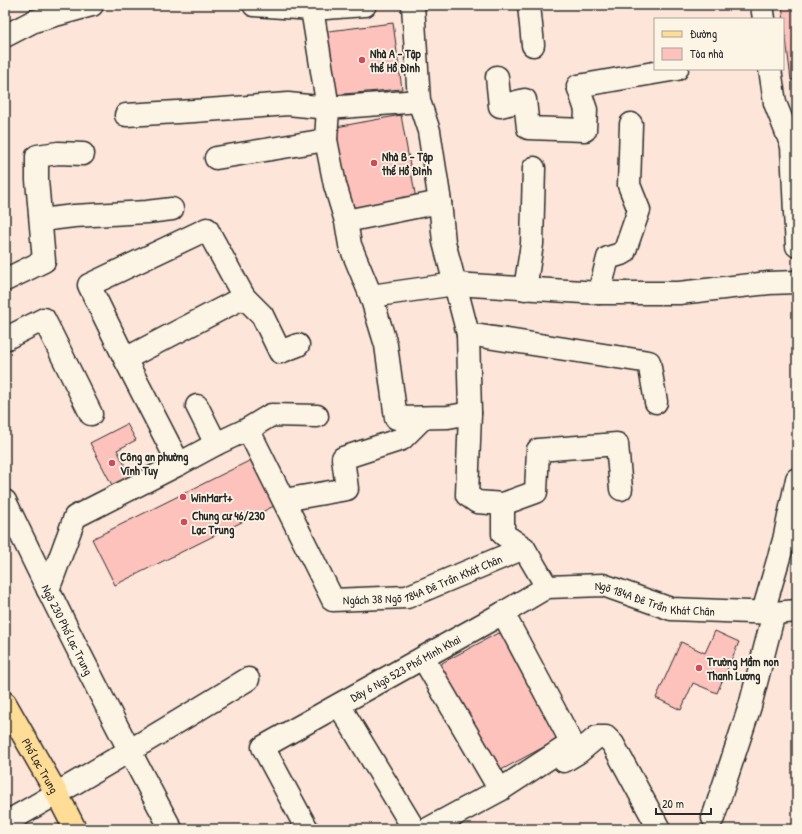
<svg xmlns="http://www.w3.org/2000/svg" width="802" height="834" font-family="'Patrick Hand',sans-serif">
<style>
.building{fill:#fec2bd;stroke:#2b2b2b}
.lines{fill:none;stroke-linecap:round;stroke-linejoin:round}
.minor-casing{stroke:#2b2b2b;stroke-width:25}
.major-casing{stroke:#2b2b2b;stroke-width:25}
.minor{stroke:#fcf5e5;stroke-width:22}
.major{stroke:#ffdd96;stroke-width:22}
.poi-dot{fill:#d1495b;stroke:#fcf5e5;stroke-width:1.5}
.labels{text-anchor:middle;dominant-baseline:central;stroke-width:3.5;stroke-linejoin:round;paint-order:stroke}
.poi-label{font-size:12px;font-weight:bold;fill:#2b2b2b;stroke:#fcf5e5;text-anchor:start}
.street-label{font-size:12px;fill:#2b2b2b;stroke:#fcf5e5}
</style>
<rect width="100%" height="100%" fill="#fde6d9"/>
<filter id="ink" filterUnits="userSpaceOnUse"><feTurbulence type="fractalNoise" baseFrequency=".025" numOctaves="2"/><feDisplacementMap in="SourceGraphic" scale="8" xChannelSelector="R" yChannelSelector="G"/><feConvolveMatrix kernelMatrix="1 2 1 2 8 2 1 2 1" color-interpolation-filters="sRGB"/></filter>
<g filter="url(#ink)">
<g class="building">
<polygon points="782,5 797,5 797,79 791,80"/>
<polygon points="393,23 402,89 332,95 321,32"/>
<polygon points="401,115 416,199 346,211 331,128"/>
<polygon points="127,424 136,440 117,450 131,477 113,487 90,443"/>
<polygon points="253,459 276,505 115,585 92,539"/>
<polygon points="715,631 739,642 717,693 693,683 681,710 656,698 681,642 705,653"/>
<polygon points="498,633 506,636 558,730 555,741 501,770 441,672 442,663"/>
</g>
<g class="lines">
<g class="minor-casing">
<g id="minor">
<polyline points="254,5 312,9 365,5"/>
<polyline points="413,5 419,101 429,131 440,202 444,242 468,334 470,413 467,495 477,502 503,504 536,492 538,450 617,444 621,489"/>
<polyline points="529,5 533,45"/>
<polyline points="762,5 764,19"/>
<polyline points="312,9 328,108 326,140 335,185 346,221 350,245 371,296 386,345 396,418 448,417 470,413"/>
<polyline points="5,36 34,21 92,5"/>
<polyline points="770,69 775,103 792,146 795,213 797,246"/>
<polyline points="497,77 500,106 525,100 528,128 585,130 586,110 578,86 677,69"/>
<polyline points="126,115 194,111 288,104 328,108 419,101"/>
<polyline points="216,158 326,140"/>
<polyline points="41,220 74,216 147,212 172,209"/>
<polyline points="346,221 440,202"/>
<polyline points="5,280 44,261 37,180 37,156 58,153 83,154"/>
<polyline points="525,289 532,244 534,168"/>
<polyline points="599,293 608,258 624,253 639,210 629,185 631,124"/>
<polyline points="371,296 455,284 599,293 679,293 769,283 797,282"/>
<polyline points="468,334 649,362 656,402"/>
<polyline points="5,339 44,319 91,414"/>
<polyline points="125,359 244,297"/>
<polyline points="197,406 216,444"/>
<path id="s1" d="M248,429L333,600L407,597L524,548"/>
<polyline points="179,464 125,359 89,285 207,229 244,297 262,315 280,352 298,345"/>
<polyline points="284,500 347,489 343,458 402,439 423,418"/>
<path id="s2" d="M5,501C58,612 113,721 171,829"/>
<polyline points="503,504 503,534 524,548 547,587"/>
<polyline points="48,590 75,517 179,464 216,444 248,429 271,415 317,416"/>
<polyline points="763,612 784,540 797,479"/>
<polyline points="423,658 500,790"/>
<polyline points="339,705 414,829"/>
<polyline points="564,761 579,752 597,737 606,737 613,744 658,827"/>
<polyline points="713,818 750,706 774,613"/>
<path d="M5,823C87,777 168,728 248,679"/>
<path id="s3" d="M307,829L263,747L503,613L547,587L603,585L671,609L774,613L797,611"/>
<polyline points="428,829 500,790 572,743 503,613"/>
</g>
</g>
<g class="major-casing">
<g id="major">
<path id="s4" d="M5,703L57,794L75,829"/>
</g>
</g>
<use href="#minor" class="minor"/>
<use href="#major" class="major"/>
</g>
</g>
<g class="poi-dot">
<circle cx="362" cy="60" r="4"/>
<circle cx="374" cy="163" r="4"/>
<circle cx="112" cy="463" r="4"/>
<circle cx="183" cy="497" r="4"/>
<circle cx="184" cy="522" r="4"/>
<circle cx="699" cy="668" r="4"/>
</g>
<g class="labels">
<g class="poi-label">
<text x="370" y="53">Nhà A - Tập<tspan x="370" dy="14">thể Hồ Đình</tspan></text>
<text x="382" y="156">Nhà B - Tập<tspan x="382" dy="14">thể Hồ Đình</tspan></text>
<text x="120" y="456">Công an phường<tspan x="120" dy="14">Vĩnh Tuy</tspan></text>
<text x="191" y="497">WinMart+</text>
<text x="192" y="515">Chung cư 46/230<tspan x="192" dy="14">Lạc Trung</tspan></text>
<text x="707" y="661">Trường Mầm non<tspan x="707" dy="14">Thanh Lương</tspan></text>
</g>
<g class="street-label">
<text stroke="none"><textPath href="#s1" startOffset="284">Ngách 38 Ngõ 184A Đê Trần Khát Chân</textPath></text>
<text stroke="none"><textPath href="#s3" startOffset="529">Ngõ 184A Đê Trần Khát Chân</textPath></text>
<text stroke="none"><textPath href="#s2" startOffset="143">Ngõ 230 Phố Lạc Trung</textPath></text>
<text stroke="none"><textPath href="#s3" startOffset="256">Dãy 6 Ngõ 523 Phố Minh Khai</textPath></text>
<text stroke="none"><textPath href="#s4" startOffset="72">Phố Lạc Trung</textPath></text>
</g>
</g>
<rect width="802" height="834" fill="none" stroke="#fcf5e5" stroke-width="20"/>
<rect x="10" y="10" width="782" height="814" fill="none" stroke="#2b2b2b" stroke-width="1.5" filter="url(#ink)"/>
<rect x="654" y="18" width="130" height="52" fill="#fcf5e5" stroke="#a8a49b"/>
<rect x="662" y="31" width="20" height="6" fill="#ffdd96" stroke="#a8a49b"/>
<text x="690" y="38" font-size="12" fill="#2b2b2b">Đường</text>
<rect x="662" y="48" width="20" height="12" fill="#fec2bd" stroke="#a8a49b"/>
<text x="690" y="58" font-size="12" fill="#2b2b2b">Tòa nhà</text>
<path d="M656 808v6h55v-6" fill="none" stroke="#2b2b2b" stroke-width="2"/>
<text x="662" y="808" font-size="12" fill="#2b2b2b" stroke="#fcf5e5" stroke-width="3" paint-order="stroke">20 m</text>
</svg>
